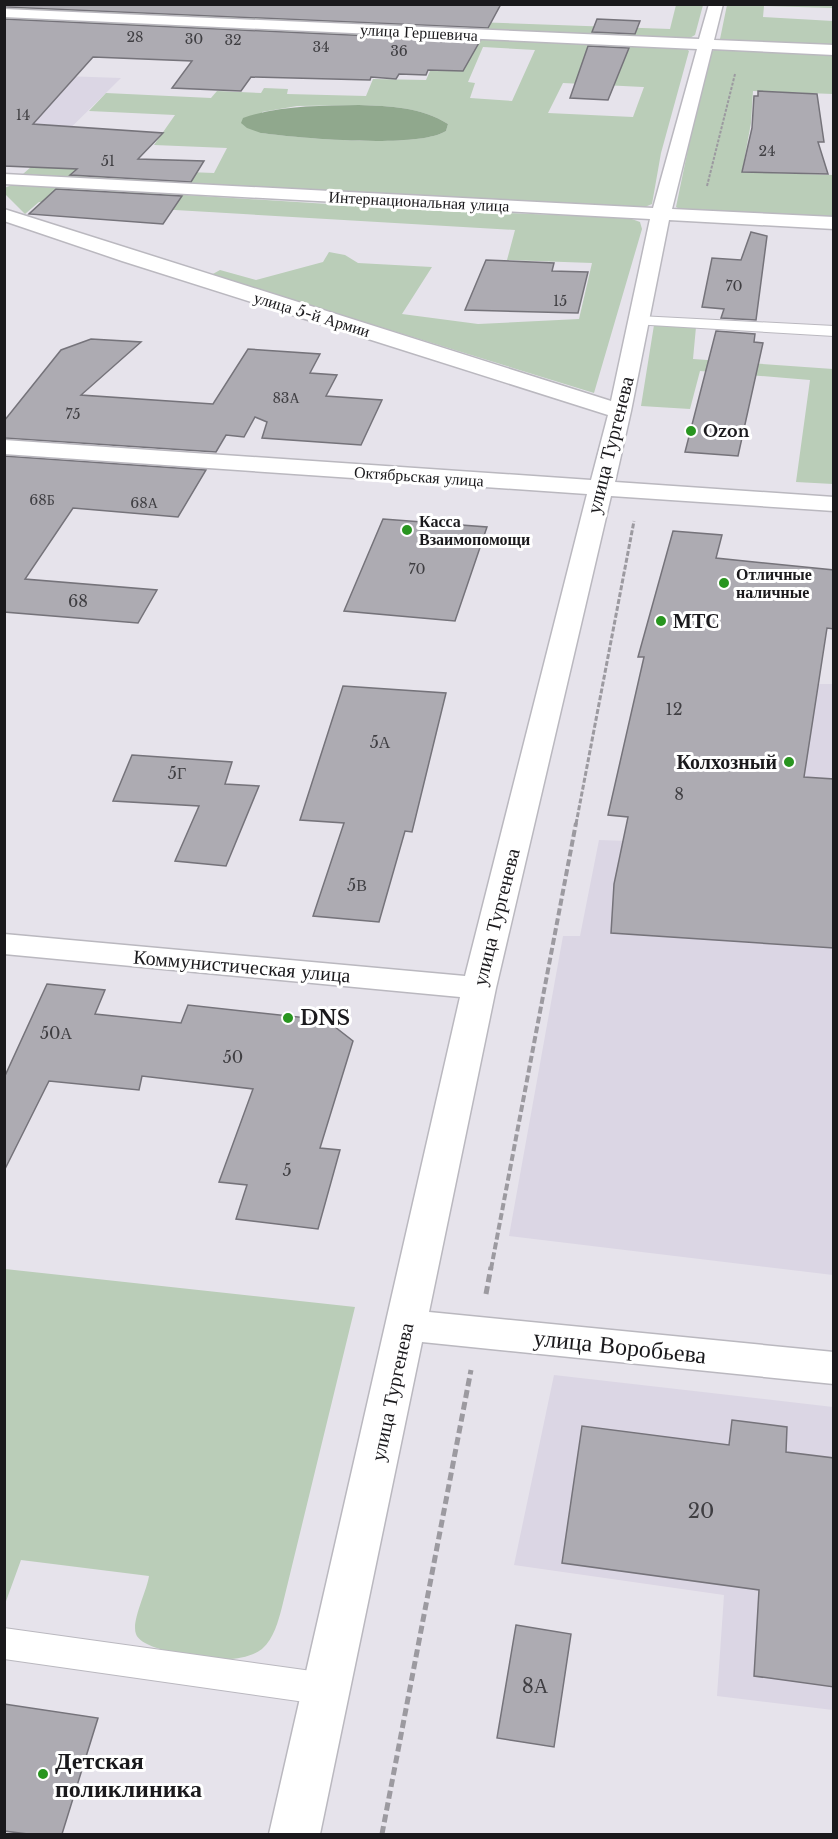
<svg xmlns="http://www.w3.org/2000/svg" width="838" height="1839" font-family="'Libre Baskerville',serif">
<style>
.built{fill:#dbd6e4}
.green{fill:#bacdb8;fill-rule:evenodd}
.forest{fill:#90a88d}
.building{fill:#adabb2;stroke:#75737a;stroke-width:1.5}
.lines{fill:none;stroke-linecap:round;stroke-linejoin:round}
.lane-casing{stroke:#bab8bf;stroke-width:2}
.street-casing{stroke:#bab8bf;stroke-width:3}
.path-far3{stroke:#9c9aa0;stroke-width:2;stroke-dasharray:3 1.5;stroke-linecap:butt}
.path-far2{stroke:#9c9aa0;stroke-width:3;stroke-dasharray:5 2;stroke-linecap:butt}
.path-far1{stroke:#9c9aa0;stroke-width:4;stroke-dasharray:7 3;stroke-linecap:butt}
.path{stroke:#9c9aa0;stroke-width:5;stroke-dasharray:8 4;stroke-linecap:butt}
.lane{fill:#fff;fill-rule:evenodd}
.street{fill:#fff;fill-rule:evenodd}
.poi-dot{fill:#28951f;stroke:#fff;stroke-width:2}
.labels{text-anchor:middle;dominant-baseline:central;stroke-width:6;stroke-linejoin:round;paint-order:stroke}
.far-number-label{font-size:14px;fill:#3f3e42}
.far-street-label{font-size:16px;fill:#1a191c;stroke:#fff}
.far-poi-label{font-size:16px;font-weight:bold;fill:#1a191c;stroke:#fff;text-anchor:start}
.number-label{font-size:16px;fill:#3f3e42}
.street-label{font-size:20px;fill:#1a191c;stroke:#fff}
.poi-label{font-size:20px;font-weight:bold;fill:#1a191c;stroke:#fff;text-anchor:start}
.near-number-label{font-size:20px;fill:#3f3e42}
.near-street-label{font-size:24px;fill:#1a191c;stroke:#fff}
.near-poi-label{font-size:24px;font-weight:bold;fill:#1a191c;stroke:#fff;text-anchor:start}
</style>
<rect width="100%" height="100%" fill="#e6e3eb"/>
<g class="built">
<polygon points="5,74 121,78 32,166"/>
<polygon points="773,684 833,684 833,1275 509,1236 563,936 580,936 599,840 714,844"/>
<polygon points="554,1375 833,1407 833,1710 717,1696 724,1595 514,1565"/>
</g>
<g class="green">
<polygon points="5,5 670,29 676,5 703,5 695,35 688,39 5,10"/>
<polygon points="727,5 833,5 833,8 764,6 763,17 833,21 833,47 724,42 720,39"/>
<path d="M5,15L685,48L689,51L661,153L652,204L640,209L322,194L23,174L32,166L214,173L227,148L154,145L175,115L89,111L106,93L211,98L217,91L261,93L264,88L288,89L287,94L366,96L373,79L426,80L441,46L5,26ZM483,47L535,50L512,101L470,98L475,83L468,82ZM563,83L643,87H644L633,117L548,113ZM359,105C390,106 421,107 448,124L446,131C418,149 298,138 261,133L262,112L297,106Z"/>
<polygon points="718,48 833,52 833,94 753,91 751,123 742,172 833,175 833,220 683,211 676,207 699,96 711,52"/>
<polygon points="15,184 406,209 629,218 640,222 642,229 594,393 211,275 220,270 256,280 323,262 329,252 345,255 358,263 432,267 402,314 478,324 579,319 592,263 507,260 515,230 39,202 25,214 5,194 4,188"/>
<polygon points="654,325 696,327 693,359 833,369 833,484 796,482 810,380 700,371 690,409 641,406"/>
<path d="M5,1269L355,1307L282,1607C278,1622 274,1638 262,1649C253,1656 238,1659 227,1659C209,1659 142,1652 136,1634C131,1621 147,1591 149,1576L21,1560L5,1604Z"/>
</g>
<path class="forest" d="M359,105C390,106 421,107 448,124L446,131C418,149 298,138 261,133L247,128L241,123L243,118C281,105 319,106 359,105Z"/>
<g class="building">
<polygon points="4,4 501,4 488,28 4,7"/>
<polygon points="4,19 480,41 463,71 428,70 426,75 399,74 396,79 371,77 370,80 251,77 241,91 172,88 192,61 93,57 33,124 163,133 138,159 204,161 191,182 70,175 77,169 4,166"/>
<polygon points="597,19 640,21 635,34 592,32"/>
<polygon points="588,46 629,48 608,100 570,98"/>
<polygon points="758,91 817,94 824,142 818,142 828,174 742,172 752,128 754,96 758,96"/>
<polygon points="56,189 182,196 163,224 29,214"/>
<polygon points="751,232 767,236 756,320 721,318 724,309 702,307 712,258 741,260"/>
<polygon points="486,260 554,263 552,271 588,272 578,313 465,310"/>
<polygon points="716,331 755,334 754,342 763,343 738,456 685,452"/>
<polygon points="91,339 141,342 81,395 213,404 248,349 320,354 310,373 337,375 326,396 382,400 361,445 262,438 267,422 255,417 244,437 226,435 216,452 4,438 4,421 61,350"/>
<polygon points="4,456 206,470 178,517 73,508 25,579 157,590 138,623 4,612"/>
<polygon points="383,519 487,527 455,621 344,611"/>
<polygon points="673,531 722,535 716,558 834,570 834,629 827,628 804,777 834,779 834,948 611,933 614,884 628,817 608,815 644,657 638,657"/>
<polygon points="343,686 446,693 412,832 405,831 379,922 313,916 344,823 300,820"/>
<polygon points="132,755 232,762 225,784 259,786 226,866 175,861 199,806 113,801"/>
<polygon points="47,984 105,990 95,1014 181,1023 188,1005 326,1020 353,1041 320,1148 340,1150 318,1229 236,1219 247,1185 219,1182 253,1089 142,1076 139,1090 49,1081 4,1171 4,1078"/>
<polygon points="732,1420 787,1427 786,1452 834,1458 834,1687 754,1676 759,1590 562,1563 582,1426 729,1445"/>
<polygon points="516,1625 571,1634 554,1747 497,1738"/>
<polygon points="4,1704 98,1718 62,1834 28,1834 4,1831"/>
</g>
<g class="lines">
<g class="lane-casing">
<g id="lane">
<polygon points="639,316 834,326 834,336 633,324 631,321"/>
<polygon points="4,1628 326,1673 339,1678 345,1689 339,1700 326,1705 4,1659"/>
</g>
</g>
<g class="street-casing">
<polygon id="street" points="709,4 723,4 714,40 834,45 834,55 712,49 672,209 834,217 834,229 669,220 631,411 615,482 834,497 834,511 611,496 496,988 429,1312 834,1352 834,1384 422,1342 320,1834 269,1834 460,997 4,954 4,934 465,976 587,494 4,454 4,440 591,480 608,415 122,261 4,221 4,209 611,401 650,219 4,184 4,174 653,208 697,49 4,17 4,9 699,39"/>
</g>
<polyline class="path-far3" points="707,186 735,74"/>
<polyline class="path-far2" points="576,824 634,521"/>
<polyline class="path-far1" points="491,1269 576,823"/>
<g class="path">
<polyline points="486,1294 491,1267"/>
<polyline points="382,1834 471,1370"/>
</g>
<use href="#lane" class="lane"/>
<use href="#street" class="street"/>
</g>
<g class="poi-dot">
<circle cx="691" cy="431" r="6"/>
<circle cx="407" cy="530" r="6"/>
<circle cx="724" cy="583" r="6"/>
<circle cx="661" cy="621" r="6"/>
<circle cx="789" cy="762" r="6"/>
<circle cx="288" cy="1018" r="6"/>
<circle cx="43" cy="1774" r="6"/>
</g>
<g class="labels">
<g class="far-number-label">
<text x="135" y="37">28</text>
<text x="194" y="39">30</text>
<text x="233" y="40">32</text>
<text x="321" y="47">34</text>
<text x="399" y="51">36</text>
<text x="23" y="115">14</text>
<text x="767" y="151">24</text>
<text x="108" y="161">51</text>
<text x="734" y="286">70</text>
<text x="560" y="301">15</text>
<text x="286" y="398">83А</text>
<text x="73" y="414">75</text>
<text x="42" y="500">68Б</text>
<text x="144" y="503">68А</text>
<text x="417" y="569">70</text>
</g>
<g class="far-street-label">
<text transform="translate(419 32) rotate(3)">улица Гершевича</text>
<text transform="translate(419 201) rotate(3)">Интернациональная улица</text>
<text transform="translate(312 314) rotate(17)">улица 5-й Армии</text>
<text transform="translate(419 476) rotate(4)">Октябрьская улица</text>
</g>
<g class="far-poi-label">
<text x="703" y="431">Ozon</text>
<text x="419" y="521">Касса<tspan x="419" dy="18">Взаимопомощи</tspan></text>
<text x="736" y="574">Отличные<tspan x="736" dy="18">наличные</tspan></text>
</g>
<g class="number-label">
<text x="78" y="601">68</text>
<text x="674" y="709">12</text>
<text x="380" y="742">5А</text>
<text x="177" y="773">5Г</text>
<text x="679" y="794">8</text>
<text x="357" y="885">5В</text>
<text x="56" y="1033">50А</text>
<text x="233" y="1057">50</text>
<text x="287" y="1170">5</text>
</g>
<g class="street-label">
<text transform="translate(610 445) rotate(-76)">улица Тургенева</text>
<text transform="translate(496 917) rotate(-76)">улица Тургенева</text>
<text transform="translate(242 966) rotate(5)">Коммунистическая улица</text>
<text transform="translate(392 1392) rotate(-78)">улица Тургенева</text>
</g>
<g class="poi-label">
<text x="673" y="621">МТС</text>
<text x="777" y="762" text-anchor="end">Колхозный</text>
<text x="300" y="1018">DNS</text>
</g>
<g class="near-number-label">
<text x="701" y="1511">20</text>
<text x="535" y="1686">8А</text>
</g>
<g class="near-street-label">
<text transform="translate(620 1346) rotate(6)">улица Воробьева</text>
</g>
<g class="near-poi-label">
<text x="55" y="1760">Детская<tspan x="55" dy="28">поликлиника</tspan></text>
</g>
</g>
<rect width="838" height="1839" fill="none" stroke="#1a191c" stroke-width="12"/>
</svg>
